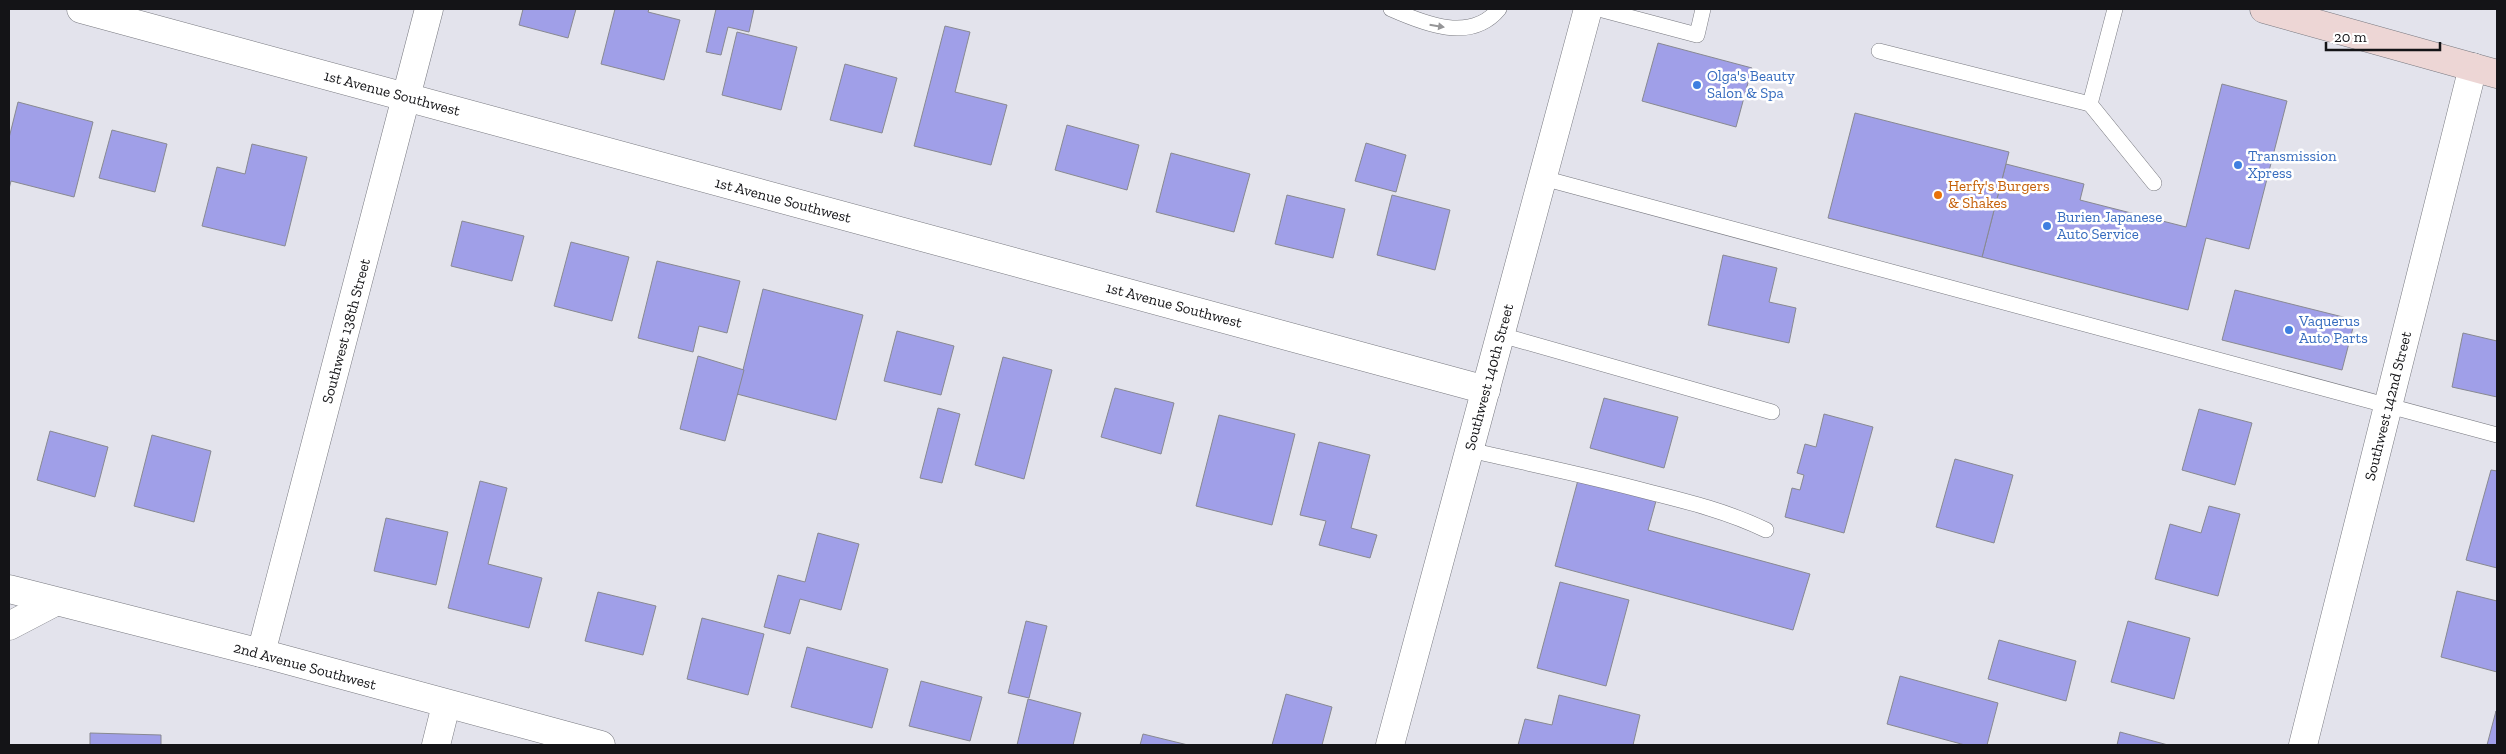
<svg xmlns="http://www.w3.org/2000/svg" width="2506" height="754" font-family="'Zilla Slab',serif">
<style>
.building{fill:#a09fe8;stroke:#888991}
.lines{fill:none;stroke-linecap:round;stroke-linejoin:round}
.lane-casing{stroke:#77787f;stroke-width:16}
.street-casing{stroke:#77787f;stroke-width:29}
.secondary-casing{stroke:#77787f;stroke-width:29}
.lane{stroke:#fff;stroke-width:15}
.street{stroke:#fff;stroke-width:28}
.secondary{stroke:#edd6d5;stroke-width:28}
.oneway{fill:#959597}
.shop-dot{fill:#3f7fe0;stroke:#fff;stroke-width:2}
.food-dot{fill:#e8710a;stroke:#fff;stroke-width:2}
.labels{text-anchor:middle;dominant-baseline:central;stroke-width:5;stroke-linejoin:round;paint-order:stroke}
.shop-label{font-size:15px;fill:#366cbe;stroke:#fff;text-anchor:start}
.street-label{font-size:15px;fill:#141417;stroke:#fff}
.food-label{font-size:15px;fill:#c56008;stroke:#fff;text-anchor:start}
</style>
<rect width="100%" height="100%" fill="#e3e3ec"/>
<g class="building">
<polygon points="523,9 576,9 568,38 519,25"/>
<polygon points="615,9 649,9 648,12 680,20 664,80 601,64"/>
<polygon points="716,9 754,9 749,32 728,27 721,55 706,52"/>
<polygon points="945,26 970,32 955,92 1007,105 991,165 914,146"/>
<polygon points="737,32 797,47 781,110 722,95"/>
<polygon points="1658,43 1752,68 1736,127 1642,101"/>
<polygon points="845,64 897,78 882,133 830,120"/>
<polygon points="2222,84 2287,101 2249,249 2206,238 2188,310 1982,257 2006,164 2084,184 2080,200 2186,227"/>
<polygon points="18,102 93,122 74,197 11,181 9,189 9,138"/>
<polygon points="1855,113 2009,152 1982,257 1828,218"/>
<polygon points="1067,125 1139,145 1127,190 1055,170"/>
<polygon points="112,130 167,144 155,192 99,178"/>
<polygon points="1366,143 1406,155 1396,192 1355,181"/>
<polygon points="252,144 307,157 285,246 202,226 217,167 245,174"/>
<polygon points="1171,153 1250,174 1234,232 1156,212"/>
<polygon points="1287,195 1345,209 1333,258 1275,244"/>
<polygon points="1392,195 1450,210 1435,270 1377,255"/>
<polygon points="462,221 524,236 512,281 451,266"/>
<polygon points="571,242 629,257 612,321 554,306"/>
<polygon points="1723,255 1777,268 1769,302 1796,308 1789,343 1708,325"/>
<polygon points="657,261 740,281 727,333 699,326 693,352 638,338"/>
<polygon points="763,289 863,315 836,420 737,394"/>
<polygon points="2235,290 2355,320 2342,370 2222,340"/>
<polygon points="897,331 954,346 941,395 884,381"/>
<polygon points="2463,333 2497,341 2497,397 2452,387"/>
<polygon points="698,356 744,370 725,441 680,429"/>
<polygon points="1003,357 1052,370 1024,479 975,465"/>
<polygon points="1115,388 1174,403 1161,454 1101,437"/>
<polygon points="1604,398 1678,417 1664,468 1590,448"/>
<polygon points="938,408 960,414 942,483 920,478"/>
<polygon points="2199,409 2252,423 2235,485 2182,470"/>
<polygon points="1824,414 1873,427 1844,533 1785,517 1792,488 1800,490 1804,475 1797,473 1805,444 1816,447"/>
<polygon points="1219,415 1295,434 1272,525 1196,506"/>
<polygon points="50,431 108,447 95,497 37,480"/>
<polygon points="152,435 211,451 194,522 134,506"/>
<polygon points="1319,442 1370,455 1351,528 1377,535 1370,558 1319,545 1326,521 1300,515"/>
<polygon points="1955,459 2013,475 1994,543 1936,527"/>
<polygon points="2491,470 2497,471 2497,568 2466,560"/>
<polygon points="1578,480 1656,501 1648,530 1810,574 1793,630 1555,566"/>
<polygon points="480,481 507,488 488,564 542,578 529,628 448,608"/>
<polygon points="2209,506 2240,514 2218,596 2155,579 2170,524 2201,533"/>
<polygon points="386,518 448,532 436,585 374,571"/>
<polygon points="818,533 859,544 841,610 800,599 790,634 764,627 778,575 805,582"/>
<polygon points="1560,582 1629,600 1606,686 1537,668"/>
<polygon points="2457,591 2497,601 2497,672 2441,657"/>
<polygon points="598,592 656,606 643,655 585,641"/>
<polygon points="702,618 764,634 748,695 687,679"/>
<polygon points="1026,621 1047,626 1029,698 1008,693"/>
<polygon points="2128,621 2190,638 2174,699 2111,682"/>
<polygon points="1999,640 2076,661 2066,701 1988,679"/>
<polygon points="807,647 888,669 872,728 791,707"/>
<polygon points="1900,676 1998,703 1987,745 1965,745 1887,724"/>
<polygon points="921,681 982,697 970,741 909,726"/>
<polygon points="1286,694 1332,707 1322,745 1272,745"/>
<polygon points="1559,695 1640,715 1633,745 1518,745 1525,719 1552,725"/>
<polygon points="1028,699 1081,713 1073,745 1017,745"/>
<polygon points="2496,711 2497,745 2487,745"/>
<polygon points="2120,732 2168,745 2117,745"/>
<polygon points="90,733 161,735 161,745 90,745"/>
<polygon points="1143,734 1188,745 1140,745"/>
</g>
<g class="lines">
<g class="lane-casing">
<g id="lane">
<path d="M1391,9C1425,24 1471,43 1499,9"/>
<polyline points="1599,9 1697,35 1703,9"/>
<polyline points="2115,9 2090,104 2154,183"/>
<polyline points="1879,51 2090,104"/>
<polyline points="1543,178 2497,435"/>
<polyline points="1501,335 1772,412"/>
<path d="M1470,450C1530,464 1590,476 1649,492C1689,502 1729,512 1766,530"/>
</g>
</g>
<g class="street-casing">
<g id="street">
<polyline points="81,9 1486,390"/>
<polyline points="9,589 261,653 601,745"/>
<polyline points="9,626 55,602"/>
<polyline points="261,653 429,9"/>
<polyline points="436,745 446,705"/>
<polyline points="1390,745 1588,9"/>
<polyline points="2303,745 2473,67"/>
</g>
</g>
<g class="secondary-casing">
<polyline id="secondary" points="2264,9 2497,74"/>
</g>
<use href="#lane" class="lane"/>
<use href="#street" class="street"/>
<use href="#secondary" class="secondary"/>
</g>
<defs><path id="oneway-solid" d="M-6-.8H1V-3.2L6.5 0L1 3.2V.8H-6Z" transform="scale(1.25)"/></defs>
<use class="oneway" href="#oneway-solid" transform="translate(1437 26) rotate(9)"/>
<g class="shop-dot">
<circle cx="1697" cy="85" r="5"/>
<circle cx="2238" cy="165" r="5"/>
<circle cx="2047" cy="226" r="5"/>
<circle cx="2289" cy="330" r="5"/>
</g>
<circle class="food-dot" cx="1938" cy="195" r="5"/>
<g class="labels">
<g class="shop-label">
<text x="1707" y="76">Olga's Beauty<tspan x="1707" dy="17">Salon &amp; Spa</tspan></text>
<text x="2248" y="156">Transmission<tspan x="2248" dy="17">Xpress</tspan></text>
<text x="2057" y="217">Burien Japanese<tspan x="2057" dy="17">Auto Service</tspan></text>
<text x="2299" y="321">Vaquerus<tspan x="2299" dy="17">Auto Parts</tspan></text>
</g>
<g class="street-label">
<text transform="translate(392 93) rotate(15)">1st Avenue Southwest</text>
<text transform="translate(783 200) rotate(15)">1st Avenue Southwest</text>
<text transform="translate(1174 305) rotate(15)">1st Avenue Southwest</text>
<text transform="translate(346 331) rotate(-75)">Southwest 138th Street</text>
<text transform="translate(1489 377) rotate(-75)">Southwest 140th Street</text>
<text transform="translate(2388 406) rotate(-76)">Southwest 142nd Street</text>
<text transform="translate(305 666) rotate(15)">2nd Avenue Southwest</text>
</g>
<g class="food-label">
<text x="1948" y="186">Herfy's Burgers<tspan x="1948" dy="17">&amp; Shakes</tspan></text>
</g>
</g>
<rect width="2506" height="754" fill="none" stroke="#141417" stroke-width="20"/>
<path d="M2326 42v8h114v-8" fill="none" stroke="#141417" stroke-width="2.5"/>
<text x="2334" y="42" font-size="15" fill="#141417" stroke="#ffffff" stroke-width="4" paint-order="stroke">20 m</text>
</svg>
